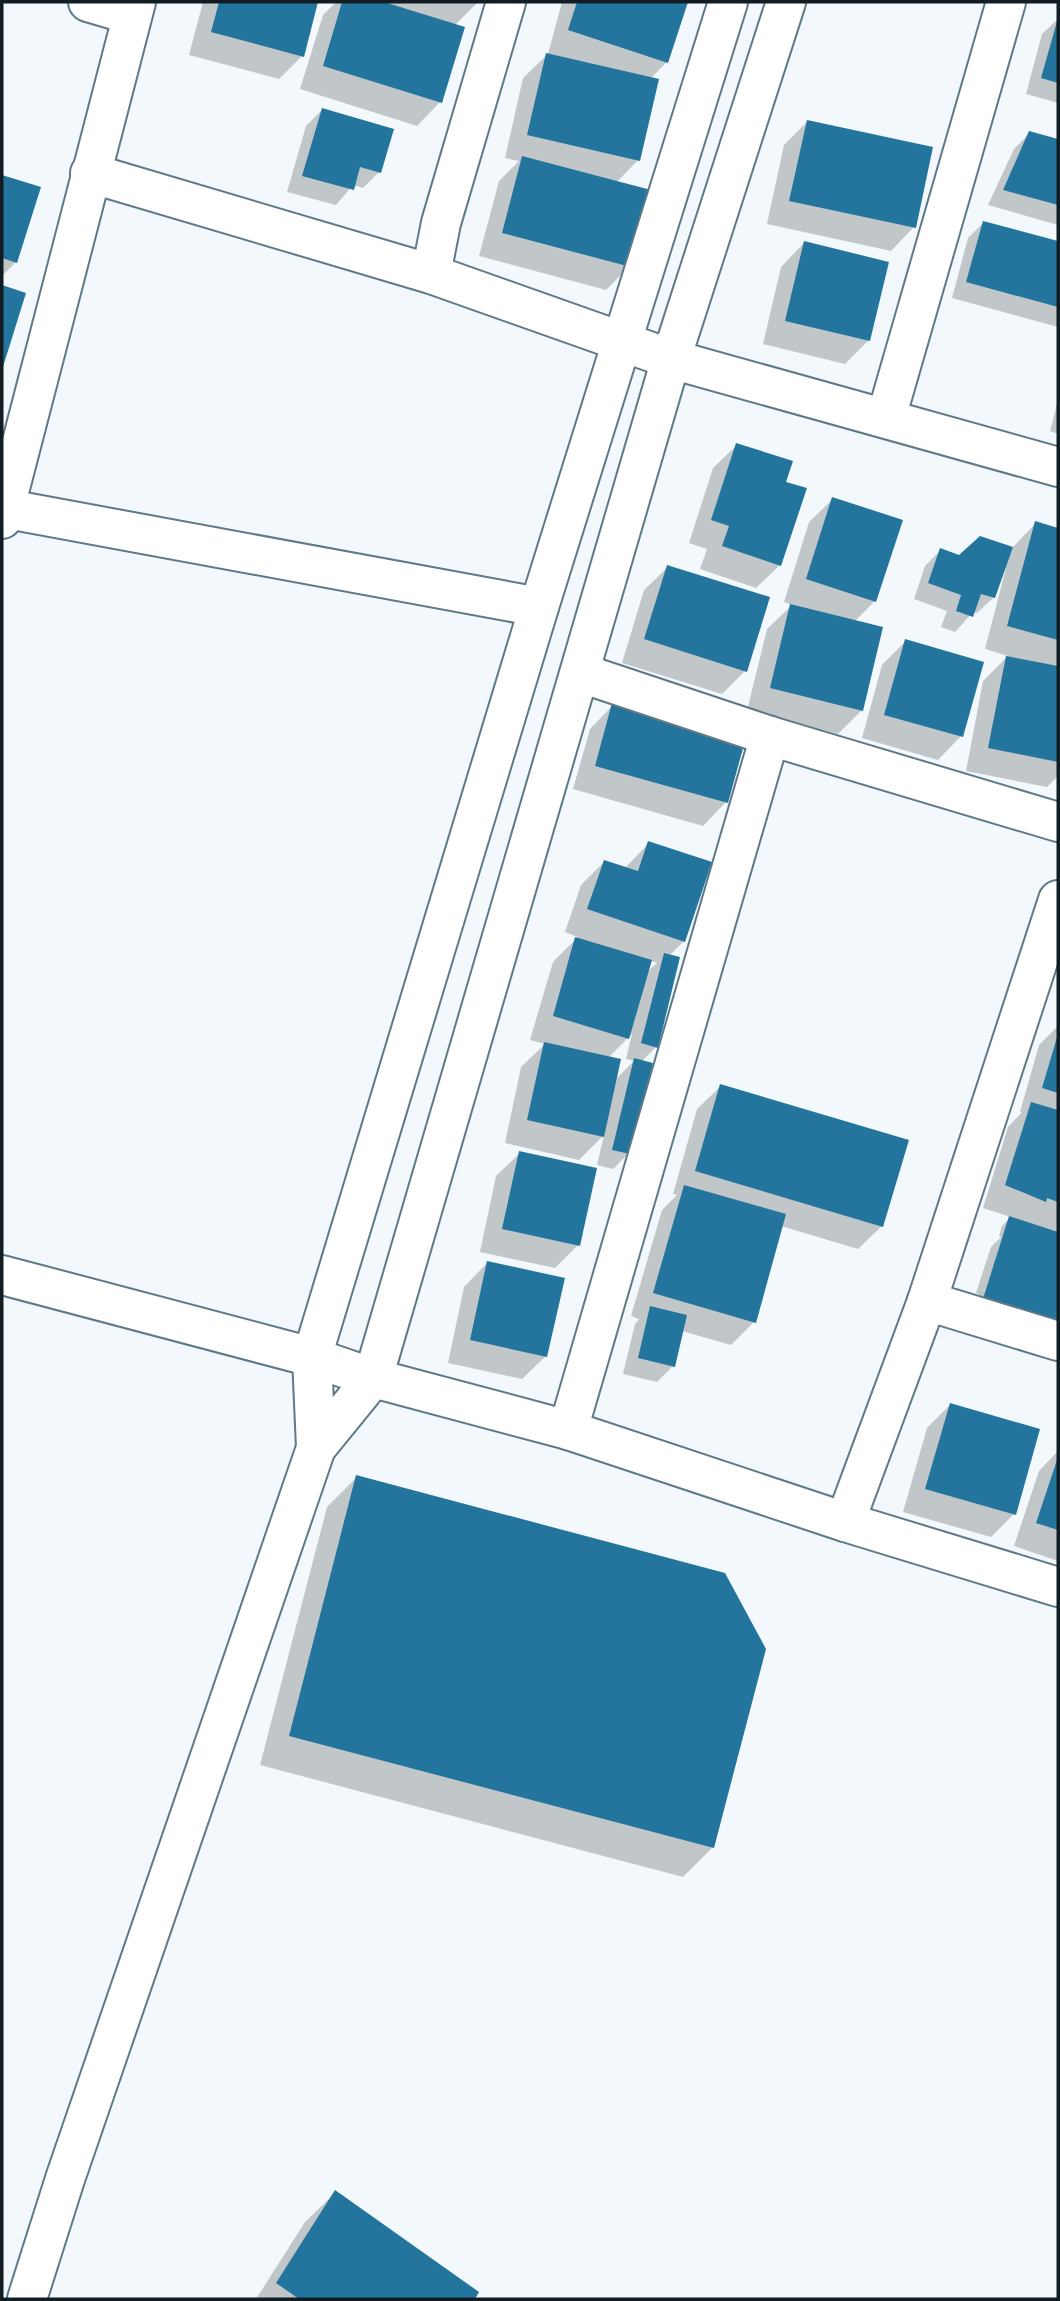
<svg xmlns="http://www.w3.org/2000/svg" width="1060" height="2301" font-family="Manrope,sans-serif">
<style>
.shadow{fill:#0003;fill-rule:evenodd}
.building{fill:#23759d}
.lines{fill:none;stroke-linecap:round;stroke-linejoin:round}
.minor-casing{stroke:#5f7989;stroke-width:42}
.minor{stroke:#fff;stroke-width:38}
</style>
<rect width="100%" height="100%" fill="#f2f8fb"/>
<g class="shadow">
<polygon points="203,2 317,2 302,56 279,79 189,55"/>
<polygon points="336,2 478,2 454,26 440,102 417,126 300,89 323,15"/>
<polygon points="562,2 686,2 667,62 650,79 638,160 616,183 629,267 606,290 479,256 499,181 519,161 505,158 523,78 548,54"/>
<polygon points="1058,19 1058,103 1026,94 1042,34"/>
<polygon points="322,110 379,172 363,188 353,185 336,205 287,192 306,126"/>
<polygon points="807,122 914,227 891,251 767,224 784,145"/>
<polygon points="1030,133 1058,141 1058,225 988,205 1014,149"/>
<polygon points="2,176 39,188 16,262 2,276"/>
<polygon points="984,222 1058,243 1058,327 952,298 968,238"/>
<polygon points="804,243 869,340 845,364 763,344 781,267"/>
<polygon points="1058,400 1058,434 1050,431"/>
<polygon points="737,445 784,483 780,565 756,588 700,569 707,549 689,543 713,468"/>
<polygon points="833,499 875,601 854,622 862,710 838,734 747,711 767,629 792,605 784,602 809,522"/>
<polygon points="1036,523 1058,530 1058,776 1047,787 966,771 983,681 1008,656 985,649 1006,568 1004,567 993,598 977,613 973,612 955,632 941,627 947,611 914,599 925,566 941,550 960,557 1012,548"/>
<polygon points="668,567 745,671 722,694 622,663 644,590"/>
<polygon points="906,641 961,736 938,760 862,738 882,665"/>
<polygon points="613,705 726,802 703,826 573,789 590,729"/>
<path d="M649,843L684,941L669,956L656,1047L641,1062L629,1153L613,1169L597,1165L604,1135L579,1160L505,1143L521,1067L545,1044L530,1040L553,962L578,937L565,932L581,885L604,862L625,868ZM650,960L657,963L645,974ZM632,1034L626,1059L634,1061L615,1080L608,1058Z"/>
<polygon points="1058,1026 1058,1333 976,1307 980,1295 976,1293 991,1247 1001,1237 999,1236 1002,1226 1011,1217 983,1208 1008,1127 1022,1112 1020,1112 1039,1045"/>
<polygon points="721,1086 882,1226 858,1249 781,1226 754,1322 731,1345 682,1331 673,1366 657,1382 623,1374 635,1324 639,1319 631,1316 662,1210 677,1195 673,1194 697,1109"/>
<polygon points="520,1153 578,1245 555,1268 480,1252 496,1176"/>
<polygon points="487,1263 546,1356 522,1379 448,1363 464,1287"/>
<polygon points="950,1405 1014,1514 991,1537 903,1512 927,1428"/>
<polygon points="1058,1451 1058,1561 1014,1546 1039,1471"/>
<polygon points="357,1477 713,1847 683,1877 260,1765 327,1507"/>
<polygon points="335,2193 477,2293 473,2299 256,2299 305,2222"/>
</g>
<g class="building">
<polygon points="219,2 318,2 304,57 211,32"/>
<polygon points="342,2 384,2 465,27 442,103 323,66"/>
<polygon points="577,2 688,2 668,63 568,30"/>
<polygon points="1058,18 1058,83 1041,78"/>
<polygon points="546,53 659,79 640,161 527,135"/>
<polygon points="322,108 394,129 381,173 360,167 354,190 302,176"/>
<polygon points="807,120 933,147 916,228 789,201"/>
<polygon points="1029,131 1058,139 1058,205 1003,190"/>
<polygon points="522,156 651,190 631,267 502,233"/>
<polygon points="2,175 41,187 17,263 2,258"/>
<polygon points="983,221 1058,241 1058,307 966,282"/>
<polygon points="804,241 889,262 870,341 785,321"/>
<polygon points="2,285 26,293 2,370"/>
<polygon points="736,443 793,461 786,482 807,488 781,566 722,546 729,526 711,520"/>
<polygon points="832,497 903,520 876,602 806,579"/>
<polygon points="1035,521 1058,528 1058,640 1007,626"/>
<polygon points="980,536 1013,547 995,598 981,594 973,617 956,611 961,595 928,583 940,548 959,555"/>
<polygon points="667,565 770,597 747,672 644,639"/>
<polygon points="790,604 883,627 863,711 770,688"/>
<polygon points="905,639 984,662 963,737 884,715"/>
<polygon points="1006,656 1058,666 1058,762 988,748"/>
<polygon points="612,703 745,741 728,803 595,766"/>
<polygon points="648,841 712,862 685,942 587,909 604,860 638,871"/>
<polygon points="575,937 652,960 629,1039 553,1016"/>
<polygon points="664,953 680,957 658,1048 641,1043"/>
<polygon points="1058,1034 1058,1093 1042,1088"/>
<polygon points="544,1042 621,1059 604,1137 527,1120"/>
<polygon points="634,1058 653,1063 630,1154 612,1150"/>
<polygon points="720,1084 909,1140 883,1227 695,1171"/>
<polygon points="1031,1102 1058,1110 1058,1202 1047,1198 1046,1202 1005,1185"/>
<polygon points="519,1151 597,1168 580,1246 502,1229"/>
<polygon points="684,1185 786,1214 756,1323 653,1293"/>
<polygon points="1009,1216 1058,1232 1058,1323 983,1299"/>
<polygon points="487,1261 565,1278 547,1357 470,1340"/>
<polygon points="650,1306 687,1315 675,1367 638,1358"/>
<polygon points="950,1403 1040,1429 1016,1515 925,1489"/>
<polygon points="1058,1457 1058,1530 1036,1523"/>
<polygon points="356,1475 725,1573 766,1649 714,1848 289,1736"/>
<polygon points="335,2190 479,2292 475,2299 299,2299 276,2283"/>
</g>
<g class="lines">
<g class="minor-casing">
<g id="minor">
<polyline points="88,2 132,15"/>
<polyline points="90,173 431,274 671,359 1058,467"/>
<polyline points="431,274 441,223 506,2"/>
<polyline points="886,418 1006,2"/>
<polyline points="2,508 539,607"/>
<polyline points="2,519 136,2"/>
<polyline points="581,673 770,736 1058,822"/>
<polyline points="2,1275 312,1357 373,1378 568,1430 845,1522 1058,1587"/>
<polyline points="927,1301 1058,900"/>
<polyline points="568,1430 770,736"/>
<polyline points="316,1448 312,1357 539,607 728,2"/>
<polyline points="845,1522 927,1301 1058,1341"/>
<polyline points="27,2299 65,2179 316,1448 373,1378 671,359 786,2"/>
</g>
</g>
<use href="#minor" class="minor"/>
</g>
<rect width="1060" height="2301" fill="none" stroke="#121c23" stroke-width="7"/>
</svg>
